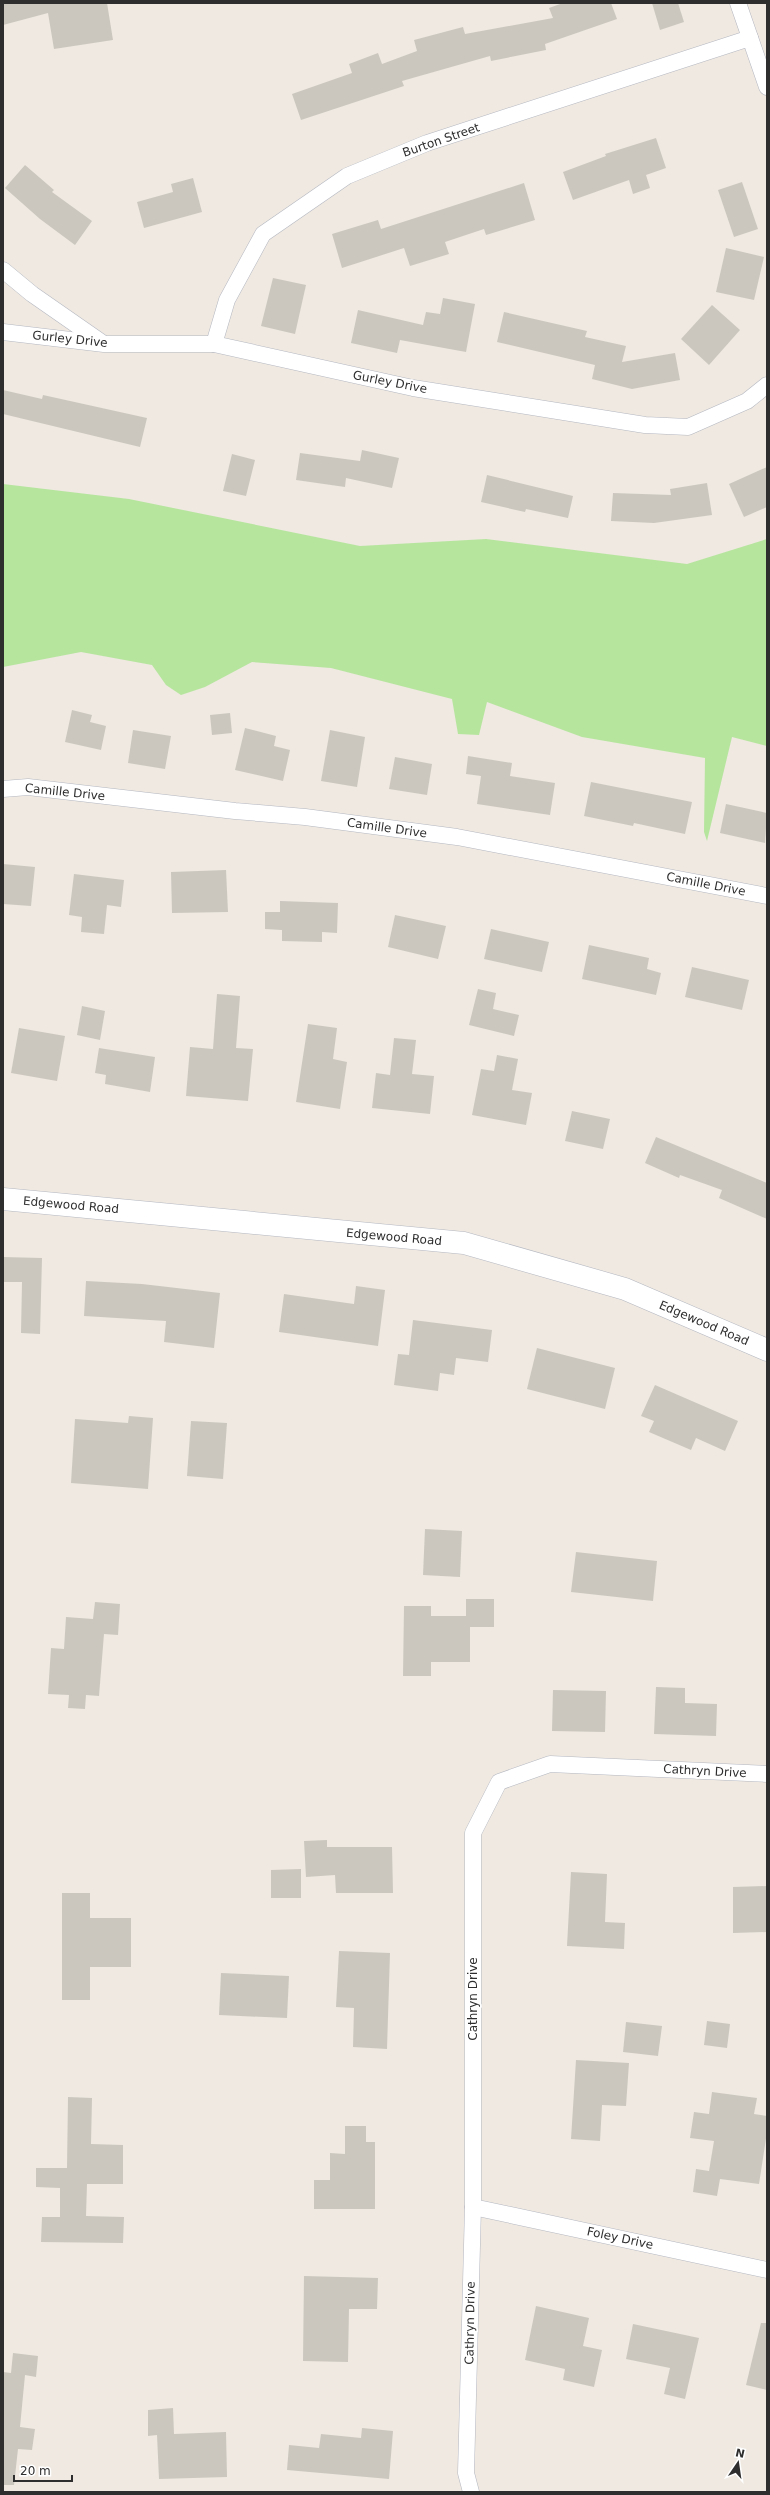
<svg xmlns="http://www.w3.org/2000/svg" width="770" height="2495" font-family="'DejaVu Sans',sans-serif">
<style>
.green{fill:#b6e59e}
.building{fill:#cbc7bf}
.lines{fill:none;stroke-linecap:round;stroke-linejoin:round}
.street-casing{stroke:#b4b7c1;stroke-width:17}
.secondary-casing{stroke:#b4b7c1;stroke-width:23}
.street{stroke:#fff;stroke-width:16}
.secondary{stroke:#fff;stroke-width:22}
.labels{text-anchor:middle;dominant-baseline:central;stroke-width:3.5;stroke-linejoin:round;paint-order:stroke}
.street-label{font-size:12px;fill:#2e2e2e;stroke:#fff}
</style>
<rect width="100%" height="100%" fill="#efe9e1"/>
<polygon class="green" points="3,484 129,499 360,546 486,539 687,564 767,539 767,746 732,737 707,841 704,832 705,758 582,737 487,702 479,735 458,734 452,699 331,668 252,662 205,687 181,695 166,685 152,665 81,652 3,667"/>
<g class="building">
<polygon points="3,3 107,3 113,40 54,49 48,13 3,25"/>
<polygon points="563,3 611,3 617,19 545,44 546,50 491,61 490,56 402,81 404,86 301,120 292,94 352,73 349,64 378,53 382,64 417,51 414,40 463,27 465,34 553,18 549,8"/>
<polygon points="652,3 678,3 684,22 660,30"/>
<polygon points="656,138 666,168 646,175 650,188 633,194 629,180 573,200 563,172 606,156 605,154"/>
<polygon points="25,165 54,190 52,192 92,221 75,245 40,219 5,188"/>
<polygon points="193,178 202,212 144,228 137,202 173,192 171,184"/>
<polygon points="742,182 758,229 734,237 718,190"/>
<polygon points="524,183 535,220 486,235 484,229 445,242 449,254 410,266 404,248 342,268 332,234 378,220 381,229"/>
<polygon points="726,248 764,257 754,300 716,292"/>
<polygon points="273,278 306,285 295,334 261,326"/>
<polygon points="443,298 475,304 466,352 400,340 397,353 351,343 358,310 423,325 426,312 440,314"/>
<polygon points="712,305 740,330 709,365 681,339"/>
<polygon points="504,312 587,331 585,337 626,346 622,362 675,353 680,380 632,389 592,379 595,365 497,342"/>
<polygon points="3,390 42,399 43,395 147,418 140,447 3,414"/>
<polygon points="362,450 399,458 392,488 346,478 345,487 296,480 300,453 360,461"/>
<polygon points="232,454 255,460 246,496 223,491"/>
<polygon points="767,467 767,507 744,517 729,484"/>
<polygon points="487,475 573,496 568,518 526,509 525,512 481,502"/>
<polygon points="707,483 712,515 654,523 611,521 613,493 671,495 670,489"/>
<polygon points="72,710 92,715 90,722 106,726 101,750 65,742"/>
<polygon points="230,713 232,733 212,735 210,715"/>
<polygon points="245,728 276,736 274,746 290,750 283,781 235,770"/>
<polygon points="133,730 171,736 165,769 128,763"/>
<polygon points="330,730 365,737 357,787 321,781"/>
<polygon points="468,756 512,763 510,776 555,783 550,815 477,804 481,776 466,774"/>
<polygon points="395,757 432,764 427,795 389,789"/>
<polygon points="591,782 692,802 685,834 634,823 633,826 584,816"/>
<polygon points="726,804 767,813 765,843 720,833"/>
<polygon points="3,864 35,867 31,906 3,904"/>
<polygon points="226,870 228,912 172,913 171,872"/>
<polygon points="74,874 124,880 121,907 107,905 104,934 81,932 82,917 69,915"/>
<polygon points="280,901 338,903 337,933 322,932 322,942 282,941 282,930 265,929 265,912 280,912"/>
<polygon points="395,915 446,926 438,959 388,947"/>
<polygon points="491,929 549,942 542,972 484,959"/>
<polygon points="589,945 649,958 647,969 661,973 656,995 582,979"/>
<polygon points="692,967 749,980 742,1010 685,997"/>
<polygon points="478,989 496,993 493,1009 519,1015 514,1036 469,1025"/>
<polygon points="217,994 240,996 236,1048 253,1049 248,1101 186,1096 190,1047 213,1049"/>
<polygon points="82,1006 105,1011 100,1040 77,1035"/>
<polygon points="308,1024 337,1028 333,1059 347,1062 340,1109 296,1102"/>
<polygon points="19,1028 65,1036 57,1081 11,1073"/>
<polygon points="394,1038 416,1040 412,1074 434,1076 430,1114 372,1108 376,1073 390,1075"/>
<polygon points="99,1048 155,1057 150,1092 105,1084 106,1075 95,1073"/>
<polygon points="497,1055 518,1059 512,1090 532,1093 526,1125 472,1115 481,1069 494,1071"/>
<polygon points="572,1111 610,1119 603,1149 565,1141"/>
<polygon points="656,1137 767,1183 767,1219 719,1198 722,1190 680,1175 679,1178 645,1163"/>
<polygon points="3,1257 42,1258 40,1334 21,1333 22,1282 3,1282"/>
<polygon points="86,1281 142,1284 220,1293 214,1348 164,1342 166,1321 84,1316"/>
<polygon points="356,1286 385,1290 378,1346 279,1332 284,1294 354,1304"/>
<polygon points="413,1320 492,1330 488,1362 456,1358 454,1375 440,1373 438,1391 394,1385 398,1354 409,1355"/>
<polygon points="537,1348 615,1368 605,1409 527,1389"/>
<polygon points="655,1385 738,1421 725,1451 696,1438 691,1450 649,1432 654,1421 641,1416"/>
<polygon points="129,1416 153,1418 148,1489 71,1483 75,1419 128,1423"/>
<polygon points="191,1421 227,1423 223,1479 187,1476"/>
<polygon points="425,1529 462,1531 460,1577 423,1575"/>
<polygon points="576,1552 657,1561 653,1601 571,1592"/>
<polygon points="466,1599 494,1599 494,1627 470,1627 470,1662 431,1662 431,1676 403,1676 404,1606 431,1606 431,1616 466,1616"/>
<polygon points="95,1602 120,1604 118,1635 104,1634 99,1696 86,1695 85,1709 68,1708 69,1695 48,1694 51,1648 64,1649 66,1617 93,1619"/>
<polygon points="656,1687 685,1688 685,1703 717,1704 716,1736 654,1734"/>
<polygon points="553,1690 606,1691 605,1732 552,1731"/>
<polygon points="327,1840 327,1847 392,1847 393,1893 336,1893 335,1875 306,1877 304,1841"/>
<polygon points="301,1869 301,1898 271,1898 271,1870"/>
<polygon points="571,1872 607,1874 605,1922 625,1923 624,1949 567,1946"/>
<polygon points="767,1886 767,1932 733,1933 733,1887"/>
<polygon points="62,1893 90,1893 90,1918 131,1918 131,1967 90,1967 90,2000 62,2000"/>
<polygon points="339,1951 390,1953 387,2049 353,2047 354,2008 336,2007"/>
<polygon points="221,1973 289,1976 287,2018 219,2015"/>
<polygon points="707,2021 730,2024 727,2048 704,2045"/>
<polygon points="626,2022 662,2026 658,2056 623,2052"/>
<polygon points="576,2060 629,2063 626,2106 602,2105 600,2141 571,2139"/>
<polygon points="712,2092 757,2098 754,2114 767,2116 767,2132 759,2184 720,2179 717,2196 693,2192 696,2169 709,2171 714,2141 690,2138 694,2112 709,2114"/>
<polygon points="68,2097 92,2098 91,2144 123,2145 123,2184 87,2184 86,2216 124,2217 123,2243 41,2242 42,2217 60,2217 60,2188 36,2187 36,2168 67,2168"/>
<polygon points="345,2126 366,2126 366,2142 375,2142 375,2209 314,2209 314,2180 330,2180 330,2153 345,2154"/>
<polygon points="304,2276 378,2278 377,2309 349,2309 348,2362 303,2361"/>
<polygon points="536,2306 589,2318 583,2346 602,2350 594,2387 563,2380 565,2369 525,2360"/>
<polygon points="761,2323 767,2323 767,2390 746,2385"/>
<polygon points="633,2324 699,2338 685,2399 664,2394 670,2368 626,2359"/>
<polygon points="13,2353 38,2356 36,2377 25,2375 20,2427 35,2429 32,2450 18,2449 14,2485 3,2485 3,2372 11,2373"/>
<polygon points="173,2408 174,2434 226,2432 227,2477 159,2479 157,2435 148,2436 148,2410"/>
<polygon points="362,2428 393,2431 389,2479 287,2470 289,2445 319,2448 321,2434 361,2438"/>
</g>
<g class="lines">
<g class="street-casing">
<g id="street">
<polyline points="738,3 767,87"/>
<polyline points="3,270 32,294 101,342"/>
<polyline points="3,332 104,344 214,344 413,388 645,425 688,427 747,401 767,385"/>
<polyline points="214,344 227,300 263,234 347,176 427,143 750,38"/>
<polyline points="3,789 28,787 235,811 305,817 457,837 767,896"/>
<polyline points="473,2207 767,2270"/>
<polyline points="471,2492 466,2473 473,2207 473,1833 499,1782 550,1764 767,1774"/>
</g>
</g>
<g class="secondary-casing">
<polyline id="secondary" points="3,1199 464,1243 625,1289 767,1350"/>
</g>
<use href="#street" class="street"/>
<use href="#secondary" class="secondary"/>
</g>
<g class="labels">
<g class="street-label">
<text transform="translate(441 140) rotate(-19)">Burton Street</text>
<text transform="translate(70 339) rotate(6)">Gurley Drive</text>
<text transform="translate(390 382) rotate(11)">Gurley Drive</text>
<text transform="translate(65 792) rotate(6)">Camille Drive</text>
<text transform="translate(387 828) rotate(8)">Camille Drive</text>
<text transform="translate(706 884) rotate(11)">Camille Drive</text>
<text transform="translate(71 1205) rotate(5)">Edgewood Road</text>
<text transform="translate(394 1237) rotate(5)">Edgewood Road</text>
<text transform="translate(704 1323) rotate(23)">Edgewood Road</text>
<text transform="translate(705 1771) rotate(3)">Cathryn Drive</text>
<text transform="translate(473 1999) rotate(-90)">Cathryn Drive</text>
<text transform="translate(620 2238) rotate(12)">Foley Drive</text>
<text transform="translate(470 2323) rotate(-89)">Cathryn Drive</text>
</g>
</g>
<rect width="770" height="2495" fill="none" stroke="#2e2e2e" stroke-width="8"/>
<g transform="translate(738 2463) rotate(13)" stroke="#ffffff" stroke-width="3" paint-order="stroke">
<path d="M0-3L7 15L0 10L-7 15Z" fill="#2e2e2e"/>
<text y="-6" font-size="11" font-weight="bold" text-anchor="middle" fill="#2e2e2e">N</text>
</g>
<path d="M14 2475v6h58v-6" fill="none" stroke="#2e2e2e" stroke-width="2"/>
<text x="20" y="2475" font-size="12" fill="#2e2e2e" stroke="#ffffff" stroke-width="3" paint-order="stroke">20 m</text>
</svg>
